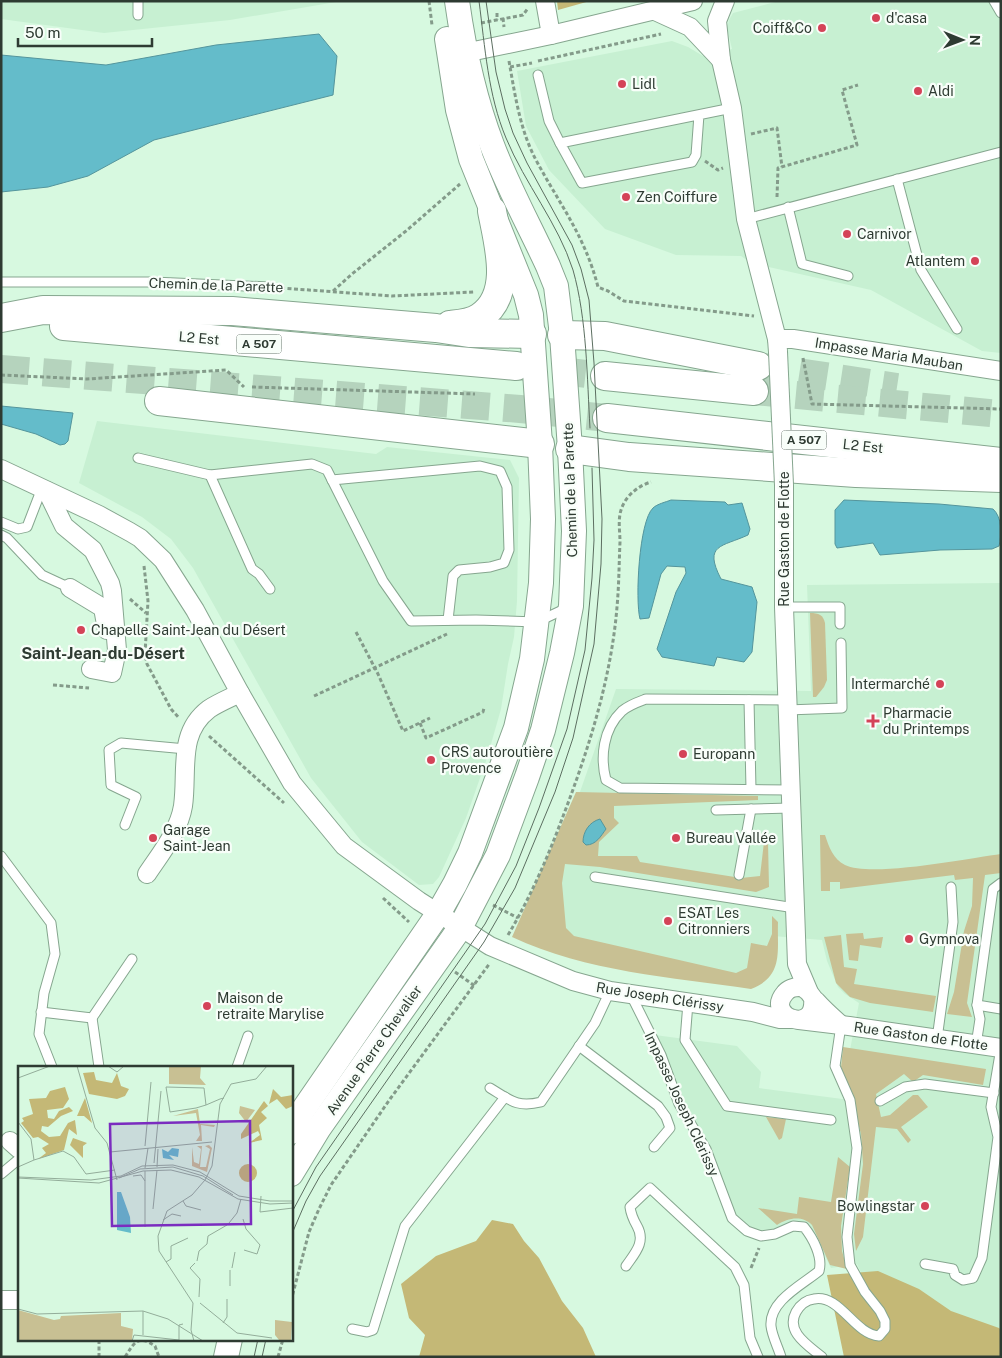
<svg xmlns="http://www.w3.org/2000/svg" width="1002" height="1358" font-family="'Public Sans',sans-serif">
<style>
.built{fill:#c7f0d2}
.green{fill:#c8c093}
.forest{fill:#c4b876}
.water{fill:#64bcca;stroke:#54959c}
.lines{fill:none;stroke-linecap:round;stroke-linejoin:round}
.highway-tunnel{stroke:#b5d3bd;stroke-width:28;stroke-dasharray:28 14;stroke-linecap:butt}
.lane-casing{stroke:#86a68f;stroke-width:11}
.street-casing{stroke:#86a68f;stroke-width:20}
.secondary-casing{stroke:#86a68f;stroke-width:26}
.highway-casing{stroke:#86a68f;stroke-width:30}
.path{stroke:#849b8a;stroke-width:3;stroke-dasharray:4 2.5;stroke-linecap:butt}
.lane{stroke:#fff;stroke-width:9}
.street{stroke:#fff;stroke-width:18}
.secondary{stroke:#fff;stroke-width:24}
.highway{stroke:#fff;stroke-width:28}
.tram{stroke:#5c6f61;stroke-width:1}
.street-bridge-casing{stroke:#86a68f;stroke-width:20;stroke-linecap:butt}
.street-bridge{stroke:#fff;stroke-width:18}
.poi-dot{fill:#d44358;stroke:#f8fef9;stroke-width:2}
.labels{text-anchor:middle;dominant-baseline:central;stroke-width:4.5;stroke-linejoin:round;paint-order:stroke}
.shield{fill:#f8fef9;stroke:#6b766e;stroke-width:1}
.shield-label{font-size:12px;font-weight:bold;fill:#2e3b32}
.poi-label{font-size:14px;fill:#2e3b32;stroke:#f8fef9;text-anchor:start}
.street-label{font-size:14px;fill:#2e3b32;stroke:#f8fef9}
.quarter-label{font-size:16px;font-weight:bold;fill:#2e3b32;stroke:#f8fef9}
.inset-road{fill:none;stroke:#93ad9a;stroke-width:1}
.view{fill:#7b2cbf;fill-opacity:0.15;stroke:#7b2cbf;stroke-width:2.5}
.inset-edge{fill:none;stroke:#2e3b32;stroke-width:2.5}
</style>
<rect width="100%" height="100%" fill="#d7f9e0"/>
<g class="built">
<polygon points="1,1 342,1 230,20 104,33 1,19"/>
<polygon points="779,1 1001,1 1001,353 982,351 871,290 751,263 741,256 676,255 605,229 549,170 526,126 517,71 672,41 688,47 703,56 732,49 727,28 729,20 733,13"/>
<polygon points="97,421 376,454 387,447 510,460 519,478 517,601 514,637 508,664 501,709 487,758 466,818 439,877 433,884 419,885 362,842 311,778 193,568 171,539 142,517 79,483"/>
<polygon points="1001,583 1001,1330 869,1290 857,1264 831,1268 810,1226 806,1222 793,1221 766,1233 751,1229 736,1216 725,1193 715,1161 704,1139 682,1104 665,1054 655,1035 737,1046 761,1072 759,1088 850,1100 850,1050 859,1003 845,994 838,987 827,961 822,940 773,936 761,962 735,976 532,929 616,689 811,691 807,585"/>
</g>
<g class="green">
<path d="M810,613C819,613 823,615 825,623L827,680L824,687L816,697H813Z"/>
<path d="M576,792L758,796V800L614,806V818L619,823L599,842L598,856H637L640,862L741,878L760,876L764,842H768L769,887L756,892L600,867L565,864L562,883L566,928L574,936L736,973L747,968L751,943L767,946L772,934V916L778,922C777,952 784,976 751,989C671,977 587,972 512,937Z"/>
<path d="M820,835H825C829,847 833,859 845,865C871,878 969,858 1001,854V873L985,875L967,1003L972,1017L947,1014L954,992L964,931L972,906L973,878L955,880L954,875L840,889V882H830V891H821Z"/>
<polygon points="863,933 864,939 883,937 881,948 860,945 858,961 849,960 846,934"/>
<polygon points="841,935 844,967 857,969 854,984 936,996 933,1012 870,1003 850,997 836,983 824,937"/>
<polygon points="843,1047 986,1069 983,1085 923,1075 913,1082 904,1074 876,1094 881,1117 890,1115 913,1095 918,1095 928,1107 901,1127 911,1140 908,1143 897,1129 876,1127 863,1237 856,1251 854,1234 863,1164 861,1134 850,1092 841,1067"/>
<polygon points="766,1117 786,1119 782,1138 779,1140"/>
<path d="M838,1157L850,1167L841,1226L842,1251L847,1269L830,1265L812,1225C802,1215 788,1218 777,1225L758,1208L797,1214L799,1197L831,1202Z"/>
</g>
<g class="forest">
<polygon points="557,1 590,1 558,10"/>
<polygon points="492,1220 513,1224 524,1241 539,1258 562,1301 583,1328 596,1357 419,1357 425,1335 409,1318 401,1284 436,1256 476,1241"/>
<polygon points="878,1271 919,1289 951,1311 999,1328 1001,1330 1001,1357 844,1357 827,1275"/>
</g>
<g class="water">
<polygon points="319,34 337,56 333,95 154,140 88,176 48,187 1,192 1,55 106,65 216,45"/>
<polygon points="1,406 73,413 68,441 65,444 60,445 36,434 1,424"/>
<path d="M671,500L725,502L728,505L742,503L750,529L748,535C722,547 703,544 721,579L752,587L757,602L752,652L744,662L717,657L714,666L662,657L657,649L676,592L686,573L685,567L667,566L661,574L649,618L640,619C635,600 639,521 653,508C657,504 666,502 671,500Z"/>
<path d="M844,500L939,504L993,509C1002,517 1002,534 999,546L992,549L940,550L880,555L873,543L837,548L835,544V510Z"/>
<path d="M600,819L606,829C601,836 596,845 586,845L583,842C583,832 589,822 600,819Z"/>
</g>
<g class="lines">
<g class="highway-tunnel">
<polyline points="516,366 605,376"/>
<polyline points="758,366 897,387"/>
<polyline points="1,369 520,409 607,418"/>
<polyline points="754,391 1001,414"/>
</g>
<g class="lane-casing">
<g id="lane">
<polyline points="994,1 1001,13"/>
<polyline points="138,15 138,1"/>
<polyline points="538,75 549,121 560,143"/>
<polyline points="699,115 696,155 692,162 582,183 560,143 732,108"/>
<polyline points="897,179 921,270 957,329"/>
<polyline points="788,207 802,264 848,276"/>
<polyline points="746,219 1001,152"/>
<polyline points="1,282 153,282 269,287"/>
<polyline points="138,458 210,475 312,464 327,470 383,581 411,621 476,620 537,622 569,607"/>
<polyline points="210,475 252,569 259,574 270,589"/>
<polyline points="332,480 480,466 500,471 507,487 509,550 504,563 490,567 459,570 453,576 448,620"/>
<polyline points="1,522 18,529 27,527 42,488"/>
<polyline points="1,535 7,538 42,575 70,588"/>
<polyline points="784,607 840,607 840,624"/>
<polyline points="749,700 751,789"/>
<path d="M787,700L646,699C638,702 629,705 622,711C603,729 600,757 606,780L620,788L790,790"/>
<polyline points="787,710 842,708 841,643"/>
<polyline points="716,810 791,808"/>
<polyline points="125,825 136,797 111,785 109,750 121,743 186,749"/>
<polyline points="1,856 51,923 55,954 44,993 39,1034 52,1067"/>
<polyline points="739,875 751,809"/>
<polyline points="595,877 795,908"/>
<path d="M631,995L661,1055L679,1104L706,1149L732,1218L747,1231L761,1236L775,1234L793,1226L804,1227C813,1238 823,1257 819,1271C802,1285 769,1301 771,1326C772,1336 778,1347 781,1357"/>
<polyline points="688,1003 685,1040 727,1106 831,1120"/>
<polyline points="977,1005 1001,1009"/>
<polyline points="41,1012 92,1018 132,959"/>
<polyline points="92,1018 99,1067"/>
<polyline points="937,1039 953,922 951,887"/>
<polyline points="976,1045 980,1019 977,1005 993,889 1001,883"/>
<polyline points="579,1046 658,1106 666,1117 670,1128 654,1147"/>
<polyline points="237,1067 248,1036"/>
<path d="M490,1088C510,1100 517,1108 541,1102L595,1023L610,991"/>
<polyline points="880,1101 905,1087 925,1084 994,1093"/>
<polyline points="1,1174 19,1159"/>
<polyline points="925,1264 953,1269 955,1275 963,1280 973,1278 982,1258 998,1137 991,1107 1001,1048"/>
<path d="M626,1266C635,1253 646,1242 637,1226C633,1219 631,1215 630,1207L650,1188L735,1267L744,1285L750,1338L758,1357"/>
<polyline points="352,1329 367,1332 373,1330 405,1226 505,1097"/>
<path d="M822,1357C809,1346 785,1332 796,1312C800,1305 806,1300 814,1299C840,1294 854,1334 879,1336L885,1329V1321L880,1311L865,1292L850,1265L847,1237L857,1148L850,1100L835,1066L841,1025"/>
</g>
</g>
<g class="street-casing">
<g id="street">
<polyline points="545,1 551,35"/>
<polyline points="725,1 717,21 721,60 732,108 746,219 777,339 778,352"/>
<polyline points="655,11 690,27 721,60"/>
<polyline points="455,55 551,35 693,1"/>
<polyline points="777,339 793,339 1001,371"/>
<polyline points="1,469 99,515 130,532 140,538 163,560 195,610 240,693 292,783 344,846 419,901 490,946 573,981 610,991 753,1012 780,1019 791,1019"/>
<polyline points="784,485 784,607 795,908 797,964 808,990"/>
<polyline points="47,491 64,526 93,550 110,583 112,591 117,650 112,673 91,669"/>
<polyline points="70,588 103,608 107,630"/>
<path d="M147,874C161,853 179,831 183,806C188,771 177,733 209,709C218,703 230,698 240,693"/>
<path d="M813,998C817,1036 764,1017 785,993C788,989 794,987 799,987C801,987 804,988 806,990C810,992 812,998 816,1001C824,1010 832,1017 841,1025"/>
<polyline points="799,1020 849,1026 1001,1048"/>
<polyline points="10,1141 19,1149"/>
<polyline points="1,1300 19,1300"/>
</g>
</g>
<g class="secondary-casing">
<g id="secondary">
<polyline points="291,1132 301,1113 438,914 455,884 470,853 516,728 532,659 541,583 543,519 540,444 531,315 526,295 471,159 458,110 447,39"/>
<path d="M291,1174L319,1128L460,928L498,855L527,777L543,730L562,653L571,606L574,531L570,449L562,335L556,286L548,266C530,227 507,185 492,145C474,98 464,51 457,1"/>
<polyline points="226,1357 230,1339"/>
</g>
</g>
<g class="highway-casing">
<g id="highway">
<polyline points="1,318 43,310 232,311 436,328 469,333 532,334"/>
<path d="M450,325C459,324 472,323 480,317C514,295 498,243 492,211"/>
<polyline points="64,326 516,366"/>
<polyline points="562,335 605,336 758,366"/>
<polyline points="605,376 754,391"/>
<polyline points="159,401 540,444"/>
<polyline points="607,418 1001,462"/>
<polyline points="570,449 629,457 856,473 1001,478"/>
</g>
</g>
<g class="path">
<polyline points="429,1 432,25"/>
<polyline points="497,13 497,20"/>
<polyline points="503,18 504,27"/>
<polyline points="481,23 523,15 528,8"/>
<path d="M509,61C515,95 520,130 536,160C560,205 585,236 598,287L608,291L624,301L754,316"/>
<polyline points="538,61 661,34"/>
<polyline points="510,67 532,63"/>
<polyline points="751,134 777,128 782,167"/>
<polyline points="705,161 718,170 723,168"/>
<polyline points="777,197 778,168 857,145 842,90 858,85"/>
<polyline points="281,288 392,296 474,292"/>
<polyline points="333,291 352,274 406,231 460,184"/>
<polyline points="803,358 812,404 1001,409"/>
<polyline points="1,375 87,379 226,370 244,387"/>
<polyline points="252,387 475,394"/>
<polyline points="144,566 148,601 145,654 147,664 171,709 179,718"/>
<polyline points="130,599 146,613"/>
<polyline points="356,632 378,674 403,731 430,718"/>
<polyline points="53,685 89,688"/>
<polyline points="314,696 447,634"/>
<polyline points="420,723 426,738 483,712 484,708"/>
<polyline points="209,736 284,803"/>
<polyline points="383,898 409,922"/>
<polyline points="493,905 518,918"/>
<path d="M508,935C530,898 547,859 562,819C588,751 611,680 617,607C619,585 619,564 620,542C620,530 617,517 623,505C628,494 640,485 651,482"/>
<polyline points="455,972 475,986"/>
<polyline points="751,1268 759,1248"/>
<polyline points="291,1301 309,1232 319,1209 331,1185 390,1099 490,963"/>
<polyline points="99,1357 99,1339"/>
<path d="M125,1357C134,1343 138,1334 155,1346L159,1357"/>
<polyline points="278,1357 283,1339"/>
</g>
<use href="#lane" class="lane"/>
<use href="#street" class="street"/>
<use href="#secondary" class="secondary"/>
<use href="#highway" class="highway"/>
<g class="tram">
<path d="M479,1C485,47 488,95 506,138C525,184 558,223 573,270C587,319 587,378 590,428"/>
<polyline points="291,1214 316,1167 485,924 516,866 539,808 567,729 585,650 592,578 594,540 592,468"/>
<polyline points="291,1236 306,1201 320,1176 484,942 515,888 555,792 573,738 594,644 601,564 602,519 594,363 589,300 581,269 572,245 527,163 513,133 505,109 496,72 486,1"/>
<polyline points="254,1357 258,1339"/>
<polyline points="262,1357 266,1339"/>
</g>
<g class="street-bridge-casing">
<polyline id="street-bridge" points="778,352 784,485"/>
</g>
<use href="#street-bridge" class="street-bridge"/>
</g>
<g class="poi-dot">
<circle cx="876" cy="18" r="5"/>
<circle cx="822" cy="28" r="5"/>
<circle cx="622" cy="84" r="5"/>
<circle cx="918" cy="91" r="5"/>
<circle cx="626" cy="197" r="5"/>
<circle cx="847" cy="234" r="5"/>
<circle cx="975" cy="261" r="5"/>
<circle cx="81" cy="630" r="5"/>
<circle cx="940" cy="684" r="5"/>
<path d="M870.5 713.5h5v5h5v5h-5v5h-5v-5h-5v-5h5z"/>
<circle cx="683" cy="754" r="5"/>
<circle cx="431" cy="760" r="5"/>
<circle cx="153" cy="838" r="5"/>
<circle cx="676" cy="838" r="5"/>
<circle cx="668" cy="921" r="5"/>
<circle cx="909" cy="939" r="5"/>
<circle cx="207" cy="1006" r="5"/>
<circle cx="925" cy="1206" r="5"/>
</g>
<g class="labels">
<g class="shield">
<rect x="236.5" y="334.5" width="45" height="19" rx="4"/>
<rect x="781.5" y="430.5" width="45" height="19" rx="4"/>
</g>
<g class="shield-label">
<text x="259" y="344">A 507</text>
<text x="804" y="440">A 507</text>
</g>
<g class="poi-label">
<text x="886" y="18">d'casa</text>
<text x="812" y="28" text-anchor="end">Coiff&amp;Co</text>
<text x="632" y="84">Lidl</text>
<text x="928" y="91">Aldi</text>
<text x="636" y="197">Zen Coiffure</text>
<text x="857" y="234">Carnivor</text>
<text x="965" y="261" text-anchor="end">Atlantem</text>
<text x="91" y="630">Chapelle Saint-Jean du Désert</text>
<text x="930" y="684" text-anchor="end">Intermarché</text>
<text x="883" y="713">Pharmacie<tspan x="883" dy="16">du Printemps</tspan></text>
<text x="441" y="752">CRS autoroutière<tspan x="441" dy="16">Provence</tspan></text>
<text x="693" y="754">Europann</text>
<text x="163" y="830">Garage<tspan x="163" dy="16">Saint-Jean</tspan></text>
<text x="686" y="838">Bureau Vallée</text>
<text x="678" y="913">ESAT Les<tspan x="678" dy="16">Citronniers</tspan></text>
<text x="919" y="939">Gymnova</text>
<text x="217" y="998">Maison de<tspan x="217" dy="16">retraite Marylise</tspan></text>
<text x="915" y="1206" text-anchor="end">Bowlingstar</text>
</g>
<g class="street-label">
<text transform="translate(216 285) rotate(2)">Chemin de la Parette</text>
<text transform="translate(199 338) rotate(5)">L2 Est</text>
<text transform="translate(889 354) rotate(9)">Impasse Maria Mauban</text>
<text transform="translate(863 446) rotate(6)">L2 Est</text>
<text transform="translate(570 490) rotate(-92)">Chemin de la Parette</text>
<text transform="translate(784 539) rotate(-90)">Rue Gaston de Flotte</text>
<text transform="translate(660 997) rotate(9)">Rue Joseph Clérissy</text>
<text transform="translate(921 1036) rotate(8)">Rue Gaston de Flotte</text>
<text transform="translate(374 1050) rotate(-55)">Avenue Pierre Chevalier</text>
<text transform="translate(682 1104) rotate(65)">Impasse Joseph Clérissy</text>
</g>
<g class="quarter-label">
<text x="103" y="653">Saint-Jean-du-Désert</text>
</g>
</g>
<g transform="translate(18 1066)">
<rect width="275" height="275" fill="#d7f9e0"/>
<path d="M151,0H183L182,12L188,19L151,18ZM222,40L237,44L228,56L221,47ZM180,43L182,58L197,59L196,61L183,59L184,75H178L182,69L178,47L155,50ZM191,79L194,82L189,106L174,100V81L176,96L181,98L183,83L179,80H184L182,101H188L192,83L187,80ZM0,244L36,254L42,253L43,250L103,247V260L115,263L114,275H0ZM257,254L274,256L273,274H261L257,269Z" fill="#c8c093"/>
<path d="M76,6L78,14L94,17L99,7L103,20L111,23L107,30L99,33L71,28L65,7ZM47,21L51,33L45,42L29,44L30,52L36,53L41,45L51,41L55,45L43,50L30,61L24,60L23,65L31,71L42,70L50,57L57,54L59,69L51,63L46,84L20,93L28,87L24,82L31,78L20,71L15,72L3,57L6,55L4,52L15,48L11,33L28,32L32,25ZM255,23L263,31L275,29V40L268,43L259,33L251,38ZM67,32L74,57L66,50H59ZM246,35L250,40L243,46L249,52L241,59L244,74L231,77L242,69L240,65L223,73V68ZM55,72L69,77L65,80V92L52,79ZM221 107a9 9 0 1 1 18 0a9 9 0 1 1-18 0Z" fill="#c4b876"/>
<path d="M154,82L161,83L160,91L151,89L156,94L145,92L144,83L150,86ZM99,126H103L112,151L113,167L99,164Z" fill="#64bcca"/>
<path class="inset-road" d="M59,0L77,62L89,77L99,114M90,0L99,6L106,0M0,12L32,0M188,39L186,22L148,21L152,46L178,42L188,39L202,33L206,32M0,56L13,73L16,94M197,77L202,38L213,18L238,13L249,0M127,80L133,16M92,86L194,76M16,94L45,85L56,91L68,108L97,104M136,97L143,25M0,101L16,94M139,101L140,83M127,102L130,82M115,110L123,109L127,115M0,111L73,114L103,110L124,100L155,99L182,106L221,130L252,135H275M0,112L81,117L125,105L153,104L181,111L220,133L252,138L275,137M101,112L122,103L155,101L185,110L215,129M243,130L242,146L275,142M165,135L168,140L183,144M135,143L139,104M225,153L228,163L242,179L239,188L226,184M145,154L154,148L163,150M211,157L219,147L223,133M127,161V105M179,195L181,185L189,178L190,170L209,159M148,196L153,193V180L170,172M177,197L172,202L182,213L181,231M214,202L217,186M212,220V204M182,237L219,267L254,272M0,243L19,248L125,245L150,253L185,275M205,257L209,251V233M125,269V245M161,274V259L165,258M114,275L116,269L161,274M176,275L173,264L175,237L141,185L140,170L149,145L174,129L187,114L194,100L197,77"/>
<path class="view" d="M232,55L233,158L94,160L92,58Z"/>
<rect width="275" height="275" class="inset-edge"/>
</g>
<rect width="1002" height="1358" fill="none" stroke="#2e3b32" stroke-width="5"/>
<g transform="translate(962 40) rotate(91)" stroke="#f8fef9" stroke-width="4" paint-order="stroke">
<path d="M0-4L9 19L0 12L-9 19Z" fill="#2e3b32"/>
<text y="-8" font-size="14" font-weight="bold" text-anchor="middle" fill="#2e3b32">N</text>
</g>
<path d="M18 38v8h134v-8" fill="none" stroke="#2e3b32" stroke-width="2.5"/>
<text x="25" y="38" font-size="15" fill="#2e3b32" stroke="#f8fef9" stroke-width="4" paint-order="stroke">50 m</text>
</svg>
